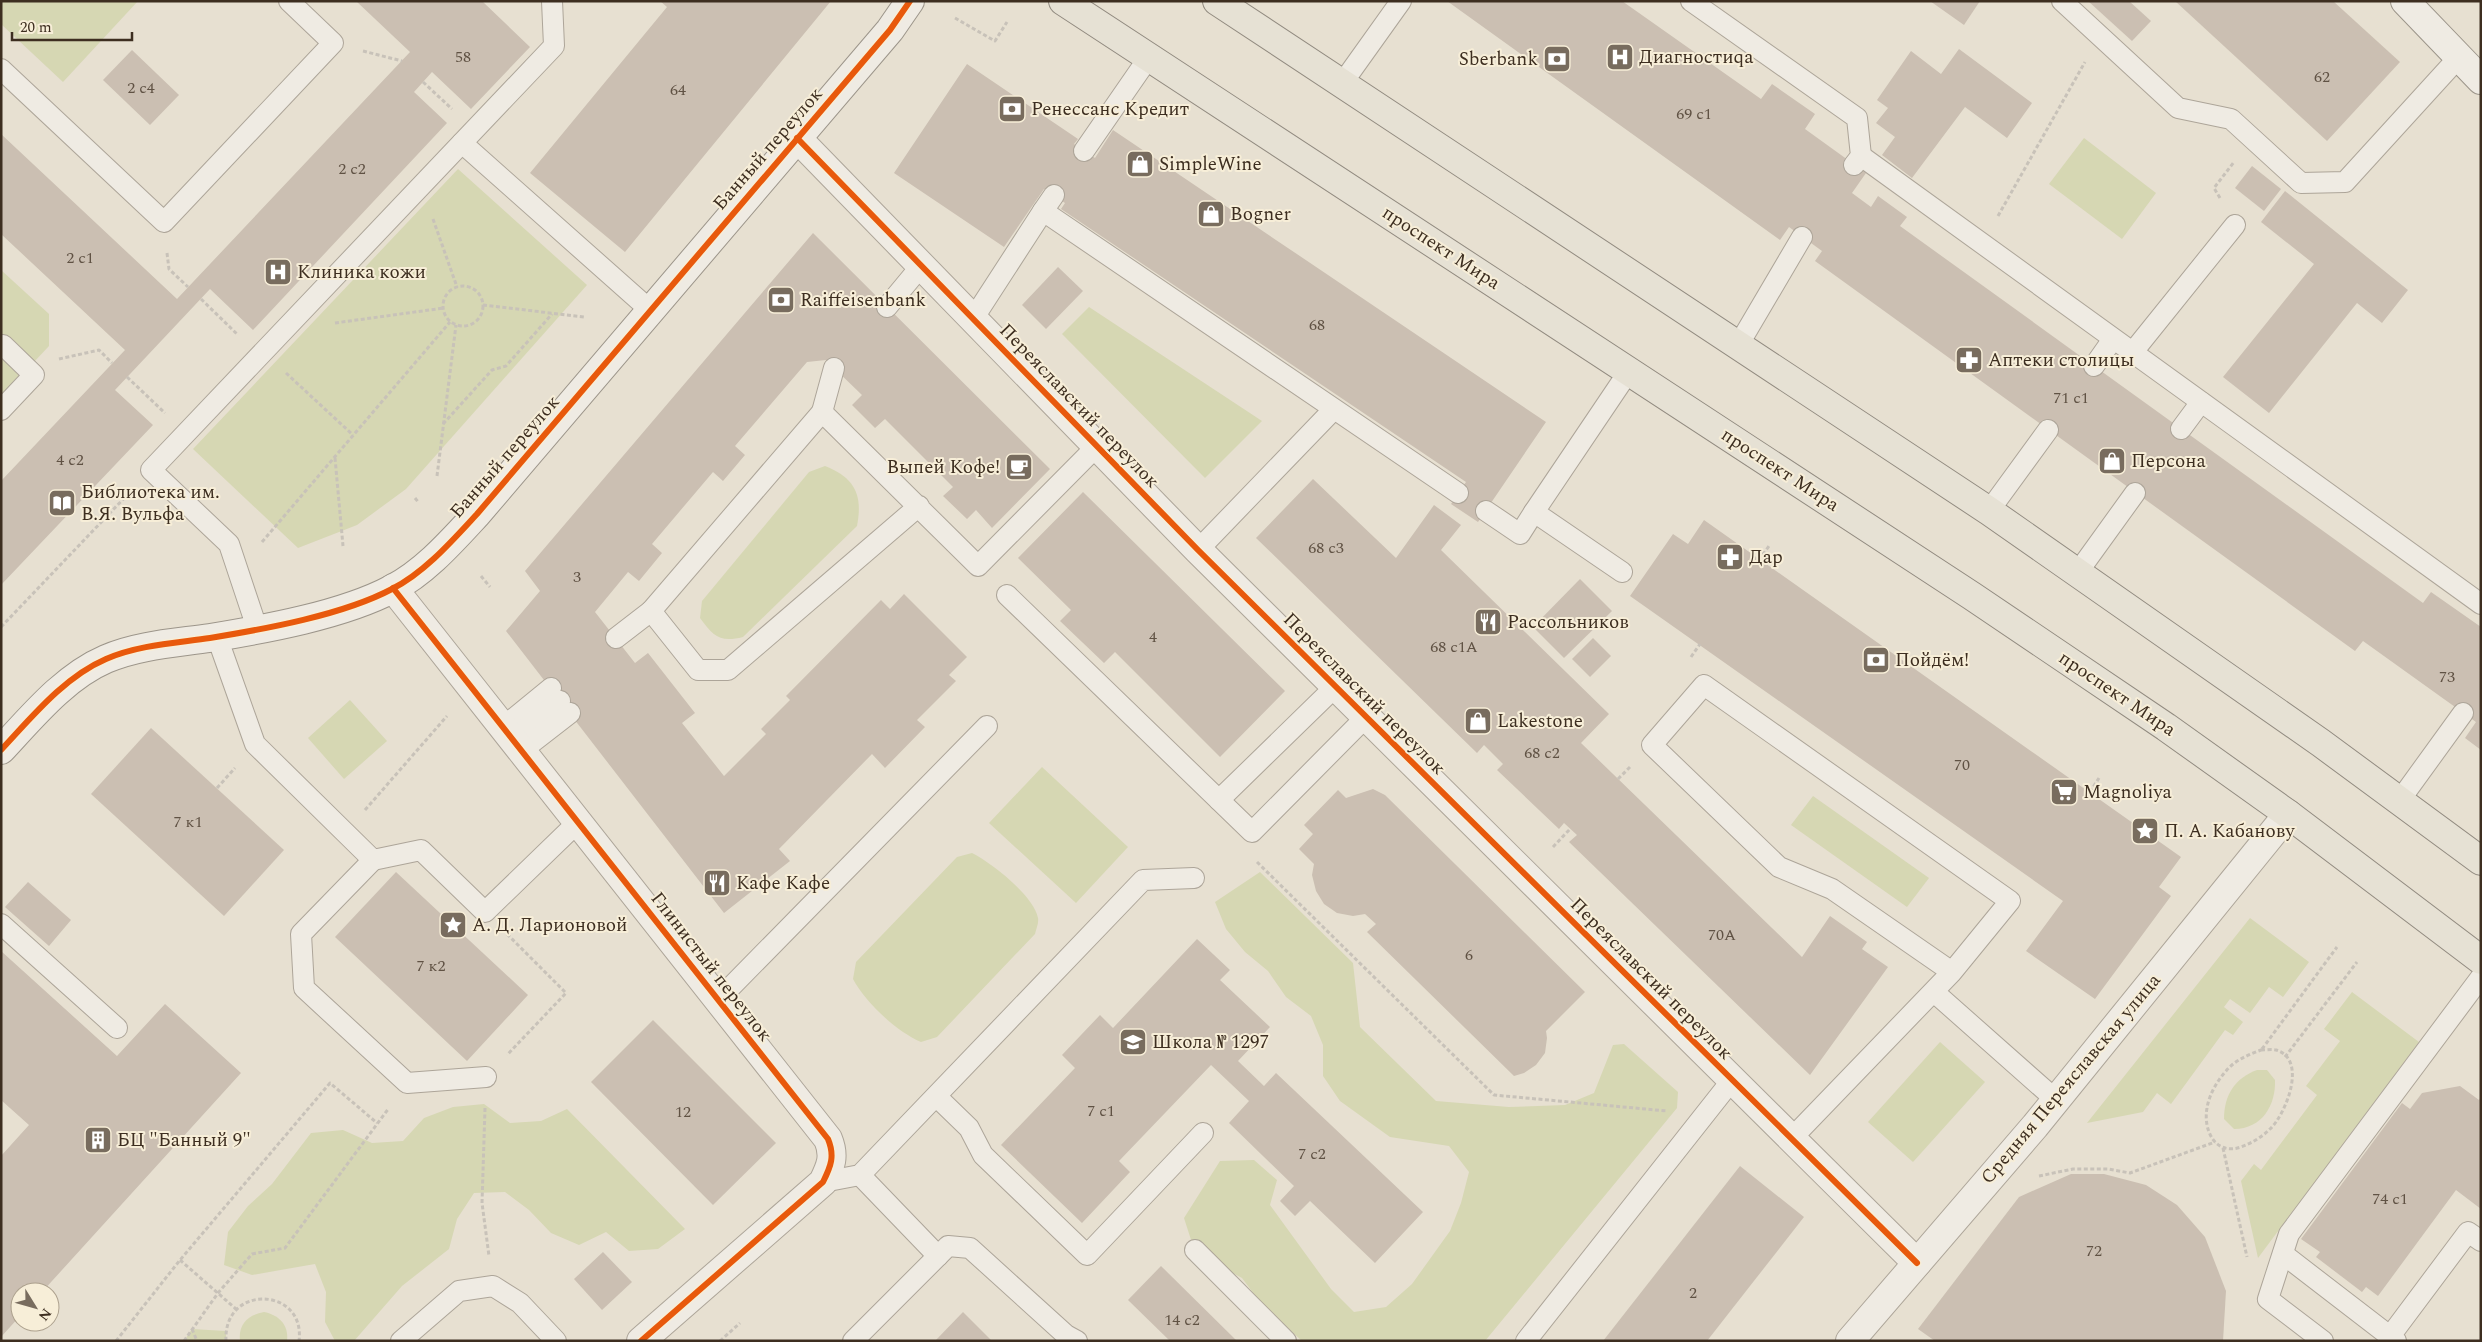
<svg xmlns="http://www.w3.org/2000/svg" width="2482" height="1342" font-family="Spectral,serif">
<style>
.green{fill:#d6d7b3}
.building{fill:#cbbfb2}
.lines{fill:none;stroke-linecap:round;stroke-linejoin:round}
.lane-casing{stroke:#ada599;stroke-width:22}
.street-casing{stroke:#ada599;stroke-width:30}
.secondary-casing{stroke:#9c958a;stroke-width:30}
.primary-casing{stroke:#928b80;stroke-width:30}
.path{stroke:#c8c2b9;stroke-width:3;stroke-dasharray:4 2.5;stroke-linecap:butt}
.lane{stroke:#efebe3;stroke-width:20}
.street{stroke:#efebe3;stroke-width:28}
.secondary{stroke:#efebe3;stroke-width:28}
.primary{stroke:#e6e1d4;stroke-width:28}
.cycleway-casing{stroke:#f7eed8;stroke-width:9}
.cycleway{stroke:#e8590c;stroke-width:6}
.labels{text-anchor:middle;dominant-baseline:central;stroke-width:4;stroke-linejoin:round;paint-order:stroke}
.number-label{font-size:16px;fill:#605244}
.poi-label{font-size:19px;fill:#3d2e20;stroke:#f7eed8;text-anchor:start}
.street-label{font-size:19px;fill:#3d2e20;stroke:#f7eed8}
</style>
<rect width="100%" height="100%" fill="#e7e0d1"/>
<g class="green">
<polygon points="1,1 138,1 63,82 1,24"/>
<polygon points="2084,138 2156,193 2122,239 2049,184"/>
<polygon points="458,169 587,285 406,489 357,525 298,548 193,449"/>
<polygon points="1,270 49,314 49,346 1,397"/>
<polygon points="1089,307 1262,421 1205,478 1062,334"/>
<path d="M825,466C855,478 863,495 857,526L743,637C720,643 713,636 700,618L702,601L809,472Z"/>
<polygon points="350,700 387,741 344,779 308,738"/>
<polygon points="1042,767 1128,847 1076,903 989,823"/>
<polygon points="1813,796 1929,878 1907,907 1791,825"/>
<path d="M972,853C992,863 1034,896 1038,918C1039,923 1036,929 1035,934L937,1037L921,1042C897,1032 865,1002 853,979L856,962L957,857Z"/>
<polygon points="1260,872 1353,963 1360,1027 1436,1101 1509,1107 1565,1105 1594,1093 1613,1045 1624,1044 1678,1092 1677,1108 1485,1341 1302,1341 1260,1302 1242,1278 1216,1264 1193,1246 1184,1218 1220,1161 1254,1160 1277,1180 1270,1205 1331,1289 1354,1312 1386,1307 1412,1284 1450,1231 1461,1203 1469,1172 1449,1146 1390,1137 1340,1101 1323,1076 1323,1045 1311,1016 1286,997 1268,971 1245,952 1226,929 1215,902"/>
<polygon points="2250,918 2309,962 2283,997 2269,987 2250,1013 2230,999 2224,1007 2243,1022 2233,1035 2225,1030 2171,1104 2157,1093 2143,1112 2087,1123"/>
<polygon points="2352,992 2419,1042 2258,1258 2241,1181 2254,1164 2261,1170 2317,1095 2306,1086 2340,1041 2324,1029"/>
<polygon points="1940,1042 1985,1082 1913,1162 1868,1122"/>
<path d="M2257,1070H2267L2275,1080C2276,1105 2262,1129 2234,1129L2224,1119C2224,1095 2235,1078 2257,1070Z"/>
<polygon points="484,1104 510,1123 541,1121 567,1109 685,1229 658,1249 629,1251 606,1232 579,1245 551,1233 529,1210 505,1192 474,1193 457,1219 449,1249 402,1286 354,1341 335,1341 325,1322 326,1292 315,1264 252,1275 224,1265 228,1232 248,1206 272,1184 311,1133 343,1130 372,1143 403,1141 424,1118 453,1107"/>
<path d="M264,1312C279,1315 289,1325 287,1341H240C238,1324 248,1315 264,1312Z"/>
<polygon points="192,1329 226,1331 226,1341 184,1341"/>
</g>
<g class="building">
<polygon points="356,1 482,1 530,47 471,109 432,72 414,92 447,123 253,330 210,289 115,390 153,425 1,585 1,481 125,350 1,234 1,134 177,299 410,52"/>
<polygon points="660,1 831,1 625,252 530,173 667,7"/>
<polygon points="1447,1 1622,1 1761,99 1772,84 1815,114 1805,129 1866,173 1852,193 1871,207 1878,196 1907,217 1900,226 2423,603 2431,592 2481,627 2481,750 2465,738 2476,722 2363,641 2355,651 1815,261 1822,251 1789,227 1780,240"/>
<polygon points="1930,1 1980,1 1964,25"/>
<polygon points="2088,1 2129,1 2151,21 2132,41"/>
<polygon points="2175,1 2333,1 2400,62 2327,141"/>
<polygon points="1959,49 2032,103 2007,138 1965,107 1912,178 1882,155 1895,137 1876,123 1888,108 1877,100 1911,51 1941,74"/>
<polygon points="132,50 179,95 150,125 103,80"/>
<polygon points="967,64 1078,139 1074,144 1095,158 1113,130 1546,422 1478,522 1451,504 1466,482 1061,209 1065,203 1044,189 1004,247 894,173"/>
<polygon points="2252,166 2281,189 2264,211 2235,188"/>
<polygon points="2285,191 2408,290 2382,323 2357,303 2269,413 2223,377 2314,264 2261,222"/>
<polygon points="813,233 1050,469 992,528 976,510 967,519 943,496 953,487 885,419 875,428 852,405 862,395 834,368 826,360 807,362 735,446 745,455 723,481 713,472 652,544 662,553 639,581 628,572 595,612 635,663 648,653 695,713 682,723 724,776 766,734 761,729 790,700 786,696 881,600 890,609 904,594 967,657 949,675 956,681 917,720 925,727 885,768 872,754 779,849 790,861 724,913 506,631 540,591 525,571"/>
<polygon points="1058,267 1083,291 1046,329 1022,305"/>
<polygon points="1313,479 1396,558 1434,505 1461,525 1441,550 1609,714 1581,743 1802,957 1830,916 1867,942 1862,949 1888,967 1810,1075 1569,842 1577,835 1564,823 1559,829 1497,770 1503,764 1484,745 1477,753 1256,538"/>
<polygon points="1083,492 1285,691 1220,757 1115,652 1104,663 1060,621 1071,610 1018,558"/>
<polygon points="1704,520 2181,857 2159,887 2171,896 2095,999 2026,951 2063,901 1630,596 1673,534 1688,544"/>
<polygon points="1580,579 1612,611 1564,658 1533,627"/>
<polygon points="1593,638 1611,656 1590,677 1572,659"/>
<polygon points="151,728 284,850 224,916 91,794"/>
<polygon points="1373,789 1385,795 1585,992 1546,1031 1547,1038 1545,1053 1536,1065 1524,1073 1514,1076 1367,932 1376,924 1365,914 1353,916 1337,913 1324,904 1316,891 1312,875 1314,864 1299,849 1313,834 1304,825 1338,790 1346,798"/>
<polygon points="396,872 528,995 467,1061 335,937"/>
<polygon points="28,882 71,920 49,946 5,907"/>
<polygon points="1197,939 1230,970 1220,980 1270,1027 1238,1061 1264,1086 1276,1073 1423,1212 1375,1263 1310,1201 1295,1216 1280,1201 1294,1186 1229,1123 1249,1101 1211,1065 1119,1161 1130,1172 1082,1223 1001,1145 1075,1068 1062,1055 1100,1015 1113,1028"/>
<polygon points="1,951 117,1056 165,1004 241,1073 42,1292 20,1292 20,1316 1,1337 1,1156 29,1125 1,1100"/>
<polygon points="653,1020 776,1143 713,1205 591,1082"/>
<polygon points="2460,1086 2479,1100 2481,1097 2481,1209 2456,1190 2378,1296 2366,1287 2362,1292 2316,1257 2320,1252 2301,1239 2402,1103 2410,1109 2422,1093"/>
<polygon points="1740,1166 1804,1217 1707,1341 1603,1341"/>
<polygon points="2071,1174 2104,1174 2146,1185 2177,1205 2205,1237 2226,1291 2223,1341 1935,1341 1918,1329 2019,1197"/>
<polygon points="603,1252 632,1282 602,1310 574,1279"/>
<polygon points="1161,1266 1237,1341 1170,1341 1128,1300"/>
<polygon points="963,1312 992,1341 935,1341"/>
</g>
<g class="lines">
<g class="lane-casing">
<g id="lane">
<polyline points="1691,1 1857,118 1861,156 1854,165"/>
<polyline points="2062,1 2178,108 2231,119 2301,183 2345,182 2459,57"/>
<polyline points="1,69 164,222 333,43 289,1"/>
<polyline points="1341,85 1401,1"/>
<polyline points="462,143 650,310"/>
<polyline points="1084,151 1149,57"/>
<polyline points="1861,156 2481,604"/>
<polyline points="1054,195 1043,211 1458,493"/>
<polyline points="887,307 921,266"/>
<polyline points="973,319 1043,211"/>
<polyline points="1739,344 1802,237"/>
<polyline points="2132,353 2235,225"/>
<polyline points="2094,366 2113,339"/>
<polyline points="1,410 34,375 3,345"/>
<polyline points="822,412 834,368"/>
<polyline points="2181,429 2201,402"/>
<polyline points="919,506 728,670 698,670 651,611 822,412 978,566 1097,446"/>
<polyline points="1486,511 1520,534 1534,512"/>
<polyline points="1989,511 2048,430"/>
<polyline points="1198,550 1333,410"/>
<polyline points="1622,572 1534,512 1629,371"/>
<polyline points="2078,572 2135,493"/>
<polyline points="1007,595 1252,832 1366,717"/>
<polyline points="257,628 229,544 151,470 554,46 552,1"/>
<polyline points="217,637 255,744 373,860 421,850 485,912 577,823"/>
<polyline points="616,638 651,611"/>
<polyline points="502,728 551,688"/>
<polyline points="511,739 560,701"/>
<polyline points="521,751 570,713"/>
<polyline points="1219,800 1335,687"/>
<polyline points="2400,800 2463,713"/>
<polyline points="373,860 301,934 304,988 407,1083 486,1077"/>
<polyline points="1,924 117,1028"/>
<polyline points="1934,992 2056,1100"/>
<polyline points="718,1000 987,726"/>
<polyline points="937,1097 969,1128 983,1155 1087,1255 1203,1133"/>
<polyline points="1791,1139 1952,972 1832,889 1779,867 1652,745 1704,685 2010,901 1952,972"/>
<polyline points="860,1175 938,1256"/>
<polyline points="823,1182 860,1175 1143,880 1194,878"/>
<polyline points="1195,1250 1286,1341"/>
<polyline points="2283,1254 2396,1341"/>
<polyline points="2391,1335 2468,1232 2481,1241"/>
<polyline points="401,1341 459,1291 493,1286 520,1303 556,1341"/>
<polyline points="853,1341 948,1246 970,1248 1066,1335 1077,1341"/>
<polyline points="1526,1341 1732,1080"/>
<polyline points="2323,1341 2268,1299 2289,1234 2481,977"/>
</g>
</g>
<g class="street-casing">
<g id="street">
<polyline points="797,138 1198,550 1917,1263"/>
<path d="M393,588L828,1139C835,1156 831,1166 823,1182L641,1341"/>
<polyline points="1850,1341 2035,1126 2288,814"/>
</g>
</g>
<g class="secondary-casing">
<g id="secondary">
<polyline points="2405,1 2481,80"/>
<path d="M1,750C31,718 64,677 106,659C138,645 176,643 210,638C265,629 343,615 392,589C425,572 452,541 477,514L890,30L910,1"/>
</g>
</g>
<g class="primary-casing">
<g id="primary">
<polyline points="1063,1 1972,596 2166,727 2288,814 2481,960"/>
<polyline points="1217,1 1989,511 2321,743 2481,861"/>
</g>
</g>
<g class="path">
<polyline points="955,18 995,41 1007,22"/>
<polyline points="363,51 402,61"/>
<polyline points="423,82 452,109"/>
<polyline points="2220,198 2214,188 2234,162"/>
<polyline points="1998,216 2085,62"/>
<polyline points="433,219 457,287"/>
<polyline points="167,253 169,269 188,287"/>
<circle cx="463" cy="306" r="20"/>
<polyline points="201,299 238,335"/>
<polyline points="483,305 584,317"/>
<polyline points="335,323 444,308"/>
<polyline points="59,359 99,350 112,363"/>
<polyline points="286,373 353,435"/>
<polyline points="127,377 165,413"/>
<polyline points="443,424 492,370 506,366 552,314"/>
<polyline points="335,458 343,546"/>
<polyline points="437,476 456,325"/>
<polyline points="415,498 419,503"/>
<polyline points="262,542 450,322"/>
<polyline points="1759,560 1769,546"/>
<polyline points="481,576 490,587"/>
<polyline points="1,627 130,492"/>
<polyline points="1691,657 1700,644"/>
<polyline points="1618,779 1630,767"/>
<polyline points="217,788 235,768"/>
<polyline points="2090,792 2099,778"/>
<polyline points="365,810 447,716"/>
<polyline points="1553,847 1570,829"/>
<polyline points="1257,862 1494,1095 1667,1111"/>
<polyline points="507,934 566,993 507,1055"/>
<polyline points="2262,1049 2337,947"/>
<path d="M2261,1050C2266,1050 2272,1049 2276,1050C2308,1059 2286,1114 2270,1129C2262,1137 2252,1143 2241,1147C2215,1156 2203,1130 2207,1108C2209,1095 2217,1081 2226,1071C2235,1060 2248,1055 2261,1050Z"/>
<polyline points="2285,1057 2357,962"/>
<polyline points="485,1108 482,1203 489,1256"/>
<polyline points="2223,1148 2247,1257"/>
<polyline points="2039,1176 2073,1169 2108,1169 2130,1173 2215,1142"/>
<polyline points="180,1260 236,1309"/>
<polyline points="192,1329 197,1341"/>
<polyline points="116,1341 180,1260 330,1083 377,1123"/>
<polyline points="184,1341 218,1293 252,1254 285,1248 389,1108"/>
<path d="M226,1341C223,1283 306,1287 299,1341"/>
<polyline points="720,1341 740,1323"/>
</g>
<use href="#lane" class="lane"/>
<use href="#street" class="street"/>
<use href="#secondary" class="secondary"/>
<use href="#primary" class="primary"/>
<g class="cycleway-casing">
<g id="cycleway">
<polyline points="797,138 1198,550 1917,1263"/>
<path d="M393,588L828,1139C835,1156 831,1166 823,1182L641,1341"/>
<path d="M1,750C31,718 64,677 106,659C138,645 176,643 210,638C265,629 343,615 392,589C425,572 452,541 477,514L890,30L910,1"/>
</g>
</g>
<use href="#cycleway" class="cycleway"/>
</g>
<defs>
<g id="hospital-square" transform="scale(1.4375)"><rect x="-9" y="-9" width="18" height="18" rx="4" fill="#786c5e" stroke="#f7eed8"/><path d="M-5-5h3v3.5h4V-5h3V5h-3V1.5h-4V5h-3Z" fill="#fff"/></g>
<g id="bank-square" transform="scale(1.4375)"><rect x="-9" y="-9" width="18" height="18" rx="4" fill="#786c5e" stroke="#f7eed8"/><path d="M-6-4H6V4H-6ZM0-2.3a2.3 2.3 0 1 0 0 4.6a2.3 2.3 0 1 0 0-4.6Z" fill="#fff"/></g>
<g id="shop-square" transform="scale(1.4375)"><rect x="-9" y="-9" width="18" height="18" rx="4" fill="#786c5e" stroke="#f7eed8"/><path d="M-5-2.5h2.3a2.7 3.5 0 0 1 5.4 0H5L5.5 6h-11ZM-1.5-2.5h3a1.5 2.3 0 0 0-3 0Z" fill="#fff"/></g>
<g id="pharmacy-square" transform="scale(1.4375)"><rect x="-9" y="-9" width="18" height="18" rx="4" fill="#786c5e" stroke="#f7eed8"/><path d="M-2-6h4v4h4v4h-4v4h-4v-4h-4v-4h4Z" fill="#fff"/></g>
<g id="cafe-square" transform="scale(1.4375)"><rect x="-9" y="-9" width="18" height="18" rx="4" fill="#786c5e" stroke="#f7eed8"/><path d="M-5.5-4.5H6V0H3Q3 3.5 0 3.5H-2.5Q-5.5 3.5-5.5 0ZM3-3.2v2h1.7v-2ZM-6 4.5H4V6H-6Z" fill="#fff"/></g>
<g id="library-square" transform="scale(1.4375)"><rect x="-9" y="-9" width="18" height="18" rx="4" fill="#786c5e" stroke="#f7eed8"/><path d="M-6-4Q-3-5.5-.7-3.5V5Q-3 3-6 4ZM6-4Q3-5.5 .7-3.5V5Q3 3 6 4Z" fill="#fff"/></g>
<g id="restaurant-square" transform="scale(1.4375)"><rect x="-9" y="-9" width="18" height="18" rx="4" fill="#786c5e" stroke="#f7eed8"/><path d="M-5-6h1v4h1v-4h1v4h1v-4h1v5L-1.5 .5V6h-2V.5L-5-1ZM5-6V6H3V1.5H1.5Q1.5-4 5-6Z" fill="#fff"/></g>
<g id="supermarket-square" transform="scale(1.4375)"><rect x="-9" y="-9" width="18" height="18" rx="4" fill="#786c5e" stroke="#f7eed8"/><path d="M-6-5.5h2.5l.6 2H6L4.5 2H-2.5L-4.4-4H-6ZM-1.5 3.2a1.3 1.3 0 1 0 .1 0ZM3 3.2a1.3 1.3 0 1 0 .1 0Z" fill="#fff"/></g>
<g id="sight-square" transform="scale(1.4375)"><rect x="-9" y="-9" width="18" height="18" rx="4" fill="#786c5e" stroke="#f7eed8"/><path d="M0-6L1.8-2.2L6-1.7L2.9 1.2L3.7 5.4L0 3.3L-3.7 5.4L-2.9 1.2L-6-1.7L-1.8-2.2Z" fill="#fff"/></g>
<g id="school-square" transform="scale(1.4375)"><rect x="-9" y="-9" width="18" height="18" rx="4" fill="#786c5e" stroke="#f7eed8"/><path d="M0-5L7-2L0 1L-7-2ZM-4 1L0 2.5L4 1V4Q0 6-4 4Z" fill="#fff"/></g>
<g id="building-square" transform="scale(1.4375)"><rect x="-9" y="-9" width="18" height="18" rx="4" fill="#786c5e" stroke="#f7eed8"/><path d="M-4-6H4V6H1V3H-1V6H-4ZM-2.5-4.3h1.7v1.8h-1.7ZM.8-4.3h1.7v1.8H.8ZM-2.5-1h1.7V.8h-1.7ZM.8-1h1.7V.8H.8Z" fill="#fff"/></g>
</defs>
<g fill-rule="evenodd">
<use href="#hospital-square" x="1620" y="57"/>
<use href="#bank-square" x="1557" y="59"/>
<use href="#bank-square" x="1012" y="109"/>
<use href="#shop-square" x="1140" y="164"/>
<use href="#shop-square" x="1211" y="214"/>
<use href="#hospital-square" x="278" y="272"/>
<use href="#bank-square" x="781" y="300"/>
<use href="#pharmacy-square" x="1969" y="360"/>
<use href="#shop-square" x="2112" y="461"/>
<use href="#cafe-square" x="1019" y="467"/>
<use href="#library-square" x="62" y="503"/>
<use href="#pharmacy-square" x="1730" y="557"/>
<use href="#restaurant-square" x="1488" y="622"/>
<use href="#bank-square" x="1876" y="660"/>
<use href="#shop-square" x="1478" y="721"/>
<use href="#supermarket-square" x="2064" y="792"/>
<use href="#sight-square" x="2145" y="831"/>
<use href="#restaurant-square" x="717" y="883"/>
<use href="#sight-square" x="453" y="925"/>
<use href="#school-square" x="1133" y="1042"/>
<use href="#building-square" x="98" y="1140"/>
</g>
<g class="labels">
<g class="number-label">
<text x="463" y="57">58</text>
<text x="2322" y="77">62</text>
<text x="141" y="88">2 с4</text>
<text x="678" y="90">64</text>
<text x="1694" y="114">69 с1</text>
<text x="352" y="169">2 с2</text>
<text x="80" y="258">2 с1</text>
<text x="1317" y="325">68</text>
<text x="2071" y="398">71 с1</text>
<text x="70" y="460">4 с2</text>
<text x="1326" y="548">68 с3</text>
<text x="577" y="577">3</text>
<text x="1153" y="637">4</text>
<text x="1454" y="647">68 с1А</text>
<text x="2447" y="677">73</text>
<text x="1542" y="753">68 с2</text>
<text x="1962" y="765">70</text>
<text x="188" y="822">7 к1</text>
<text x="1722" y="935">70А</text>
<text x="1469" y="955">6</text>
<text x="431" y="966">7 к2</text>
<text x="1101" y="1111">7 с1</text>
<text x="683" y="1112">12</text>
<text x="1312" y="1154">7 с2</text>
<text x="2390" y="1199">74 с1</text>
<text x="2094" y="1251">72</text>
<text x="1693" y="1293">2</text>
<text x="1182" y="1320">14 с2</text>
</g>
<g class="poi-label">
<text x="1639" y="57">Диагностиqа</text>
<text x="1538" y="59" text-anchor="end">Sberbank</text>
<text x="1031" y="109">Ренессанс Кредит</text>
<text x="1159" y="164">SimpleWine</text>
<text x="1230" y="214">Bogner</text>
<text x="297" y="272">Клиника кожи</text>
<text x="800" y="300">Raiffeisenbank</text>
<text x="1988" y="360">Аптеки столицы</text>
<text x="2131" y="461">Персона</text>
<text x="1000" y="467" text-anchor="end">Выпей Кофе!</text>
<text x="81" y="492">Библиотека им.<tspan x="81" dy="22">В.Я. Вульфа</tspan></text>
<text x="1749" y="557">Дар</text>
<text x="1507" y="622">Рассольников</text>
<text x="1895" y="660">Пойдём!</text>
<text x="1497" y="721">Lakestone</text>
<text x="2083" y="792">Magnoliya</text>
<text x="2164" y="831">П. А. Кабанову</text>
<text x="736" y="883">Кафе Кафе</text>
<text x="472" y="925">А. Д. Ларионовой</text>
<text x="1152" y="1042">Школа № 1297</text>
<text x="117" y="1140">БЦ "Банный 9"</text>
</g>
<g class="street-label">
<text transform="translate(768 149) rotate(-49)">Банный переулок</text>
<text transform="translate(1441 248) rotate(33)">проспект Мира</text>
<text transform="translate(1079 406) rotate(46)">Переяславский переулок</text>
<text transform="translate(505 457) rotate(-49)">Банный переулок</text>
<text transform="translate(1780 470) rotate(33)">проспект Мира</text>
<text transform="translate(1364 694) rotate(45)">Переяславский переулок</text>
<text transform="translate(2117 694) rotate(34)">проспект Мира</text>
<text transform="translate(711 967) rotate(52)">Глинистый переулок</text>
<text transform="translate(1651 979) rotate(45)">Переяславский переулок</text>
<text transform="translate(2071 1079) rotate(-50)">Средняя Переяславская улица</text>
</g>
</g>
<rect width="2482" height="1342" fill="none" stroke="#3d2e20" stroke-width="5"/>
<g transform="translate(35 1307) rotate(127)"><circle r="24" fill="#f7eed8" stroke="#ada18e"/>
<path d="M0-4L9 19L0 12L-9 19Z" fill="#786c5e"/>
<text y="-8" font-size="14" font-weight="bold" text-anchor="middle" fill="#3d2e20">N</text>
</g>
<path d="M12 32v8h120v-8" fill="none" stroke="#3d2e20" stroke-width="2.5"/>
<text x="20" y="32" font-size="15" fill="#3d2e20" stroke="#f7eed8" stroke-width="4" paint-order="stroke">20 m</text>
</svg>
